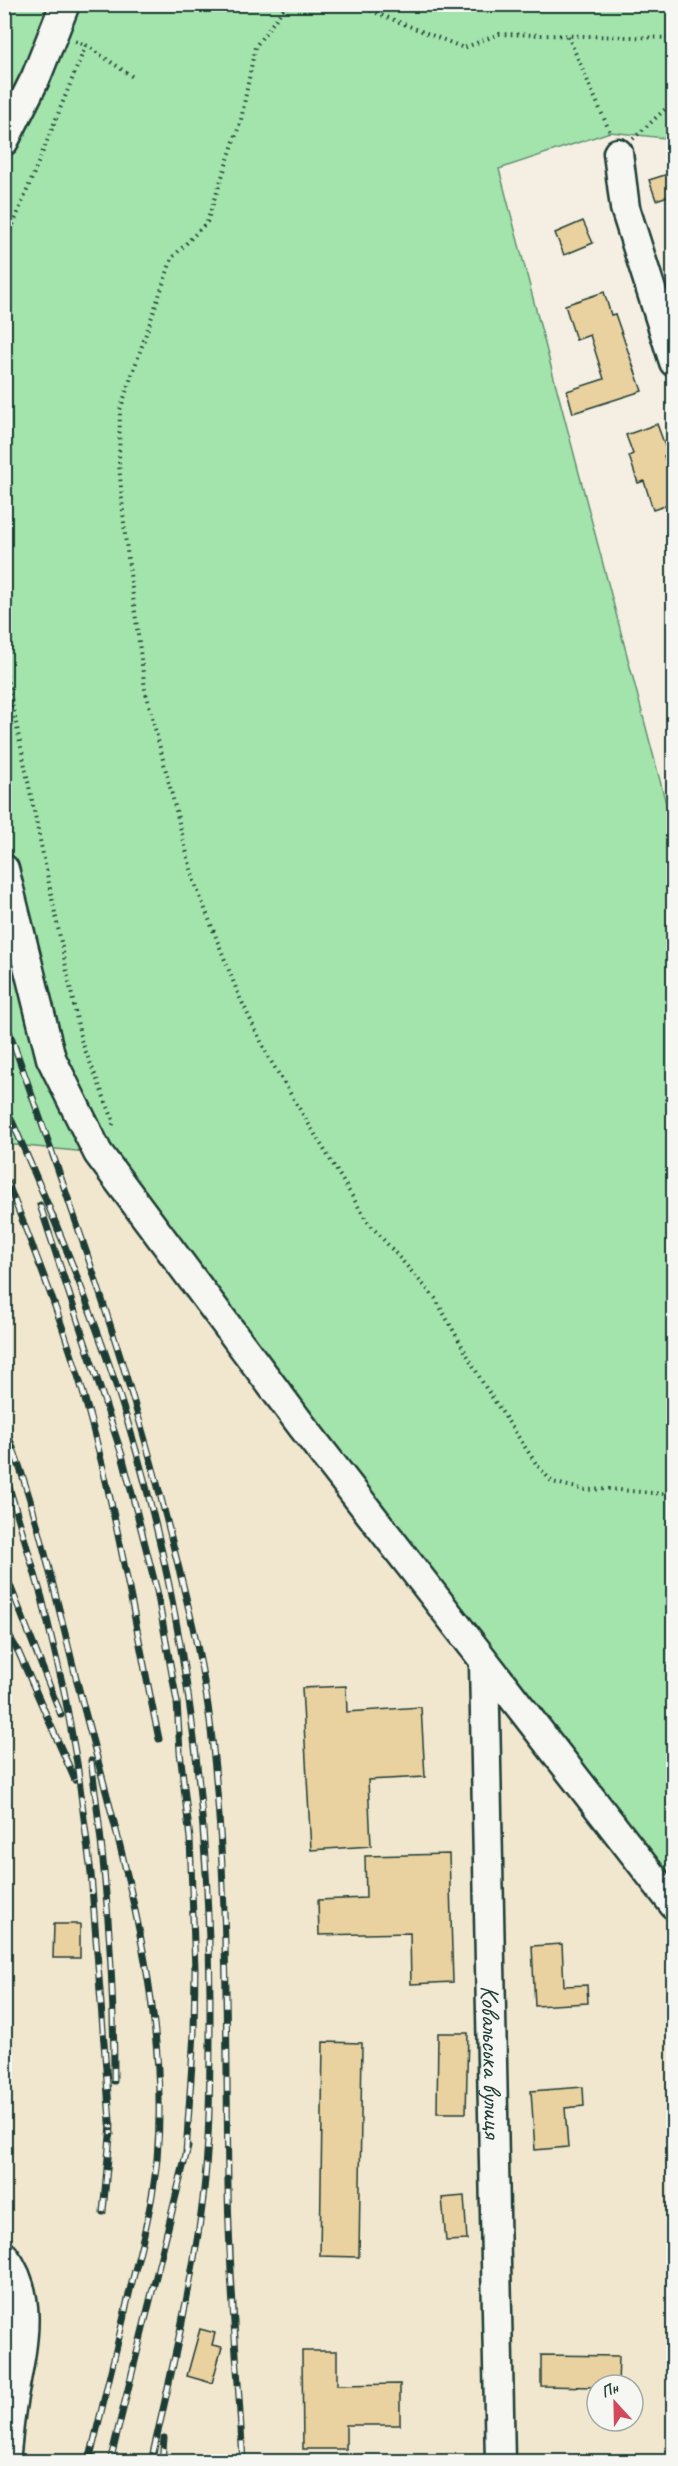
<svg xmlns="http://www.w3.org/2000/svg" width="678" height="2466" font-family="Caveat,sans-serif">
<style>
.built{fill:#f1e6ce;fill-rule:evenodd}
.green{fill:#a3e3ac;stroke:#619070;stroke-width:1.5}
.building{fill:#ead1a0;stroke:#1f3d34;stroke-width:1.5}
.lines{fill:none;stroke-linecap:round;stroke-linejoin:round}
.minor-casing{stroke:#1f3d34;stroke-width:33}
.path{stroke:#1f3d34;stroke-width:4;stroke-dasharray:1.5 4.5;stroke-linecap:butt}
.minor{stroke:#f6f6f2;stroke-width:28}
.rail-casing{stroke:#1f3d34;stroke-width:7}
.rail{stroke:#f6f6f2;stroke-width:4.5;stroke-dasharray:14;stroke-linecap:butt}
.labels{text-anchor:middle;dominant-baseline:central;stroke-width:4.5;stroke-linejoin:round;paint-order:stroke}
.street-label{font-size:26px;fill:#1f3d34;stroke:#f6f6f2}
</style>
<rect width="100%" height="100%" fill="#f4efe2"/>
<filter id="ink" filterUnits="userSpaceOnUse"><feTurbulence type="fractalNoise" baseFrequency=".0167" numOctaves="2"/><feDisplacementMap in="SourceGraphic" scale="12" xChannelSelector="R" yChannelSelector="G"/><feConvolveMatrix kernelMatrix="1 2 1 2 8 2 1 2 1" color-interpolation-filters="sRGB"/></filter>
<g filter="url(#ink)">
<path class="built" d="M4,1144L98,1153L673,1911V2461H5ZM597,2385H633V2421H597Z"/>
<polygon class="green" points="4,5 673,5 673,139 610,132 499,169 673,830 673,1905 98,1153 5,1144"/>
<g class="building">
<polygon points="668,174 674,194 656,200 649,180"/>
<polygon points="583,221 593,243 564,255 555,233"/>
<polygon points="604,292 611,315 615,314 642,391 573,413 567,391 604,379 590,335 576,340 565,305"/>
<polygon points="657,424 668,454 664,456 674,485 674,503 653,510 644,481 638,483 629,456 633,454 626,435"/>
<polygon points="346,1686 347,1712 421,1707 425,1777 368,1780 371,1846 311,1850 302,1688"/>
<polygon points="449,1854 453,1982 411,1984 410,1933 319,1935 318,1900 366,1898 365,1856"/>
<polygon points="54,1924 80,1924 80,1958 53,1958"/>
<polygon points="562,1944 564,1986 587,1985 588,2003 535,2006 532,1946"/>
<polygon points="438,2033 468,2033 466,2113 437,2113"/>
<polygon points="323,2042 362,2043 359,2257 320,2256"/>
<polygon points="583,2087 584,2106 565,2108 568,2147 535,2150 531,2091"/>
<polygon points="464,2196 467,2240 446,2241 442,2198"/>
<polygon points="200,2329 215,2333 212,2345 222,2347 212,2383 187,2376"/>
<polygon points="302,2351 337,2351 337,2385 400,2384 400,2425 346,2425 346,2449 303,2449"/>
<polygon points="541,2355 619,2356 618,2385 597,2385 597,2387 541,2386"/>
</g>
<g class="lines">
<g class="minor-casing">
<g id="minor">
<polyline points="4,141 36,77 65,4"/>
<polyline points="618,153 625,208 674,362"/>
<polyline points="4,869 51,1058 98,1153 302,1426 674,1905"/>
<path id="s1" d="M484,1663L500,2462"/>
<path d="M4,2256C37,2299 20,2354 12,2402C9,2422 7,2442 5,2462"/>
</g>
</g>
<g class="path">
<polyline points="287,4 255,47 241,120 207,222 172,258 120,410 119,464 125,535 145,689 194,881 239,996 269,1058 367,1221 435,1298 484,1385 537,1465 552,1482 585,1490 609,1489 674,1495"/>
<polyline points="354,4 464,48 499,34 674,38"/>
<polyline points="568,36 610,132"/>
<polyline points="86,45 133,77"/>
<polyline points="633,139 674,101"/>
<polyline points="4,247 86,45 74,41"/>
<polyline points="4,664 81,1040 114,1122 111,1128"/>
</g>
<use href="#minor" class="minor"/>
<g class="rail-casing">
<g id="rail">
<path d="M4,1017C64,1185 124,1352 168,1525C183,1585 199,1645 208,1706C229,1866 226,2027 228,2187C229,2279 238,2370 243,2462"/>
<path d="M4,1103C54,1216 102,1331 136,1450C187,1628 209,1812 210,1997C210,2073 211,2152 199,2228C187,2306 169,2384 151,2462"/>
<path d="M4,1174C35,1252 66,1329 88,1410C118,1518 136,1630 159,1739"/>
<polyline points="40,1205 122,1455 157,1591 177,1702 180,1752 190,1839 195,1969 194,2033 186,2153"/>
<path d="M4,1424C41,1518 59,1616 85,1712C122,1854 170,2011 157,2159C153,2203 141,2247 130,2290C117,2347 103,2404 89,2462"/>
<polyline points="4,1470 42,1598 64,1691 77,1763 91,1874 111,2134"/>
<polyline points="4,1570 61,1715"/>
<polyline points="4,1627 18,1651 75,1780"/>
<path d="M91,1761C106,1867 114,1973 114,2081"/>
<polyline points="103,2212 111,2125"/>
<polyline points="110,2462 188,2147"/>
<polyline points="162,2462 164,2438"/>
</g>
</g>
<use href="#rail" class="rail"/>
</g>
</g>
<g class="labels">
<g class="street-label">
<text stroke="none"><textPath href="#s1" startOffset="399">Ковальська вулиця</textPath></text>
</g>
</g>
<rect width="678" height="2466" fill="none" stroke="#f6f6f2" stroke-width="24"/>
<rect x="12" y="12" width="654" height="2442" fill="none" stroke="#1f3d34" stroke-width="2" filter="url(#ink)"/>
<g transform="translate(615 2403) rotate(338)"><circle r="28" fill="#f6f6f2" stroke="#a0aca6" stroke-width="1.5"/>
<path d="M0-4.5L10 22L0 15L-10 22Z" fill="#d1495b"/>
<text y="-9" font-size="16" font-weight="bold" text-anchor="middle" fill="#1f3d34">Пн</text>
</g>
</svg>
